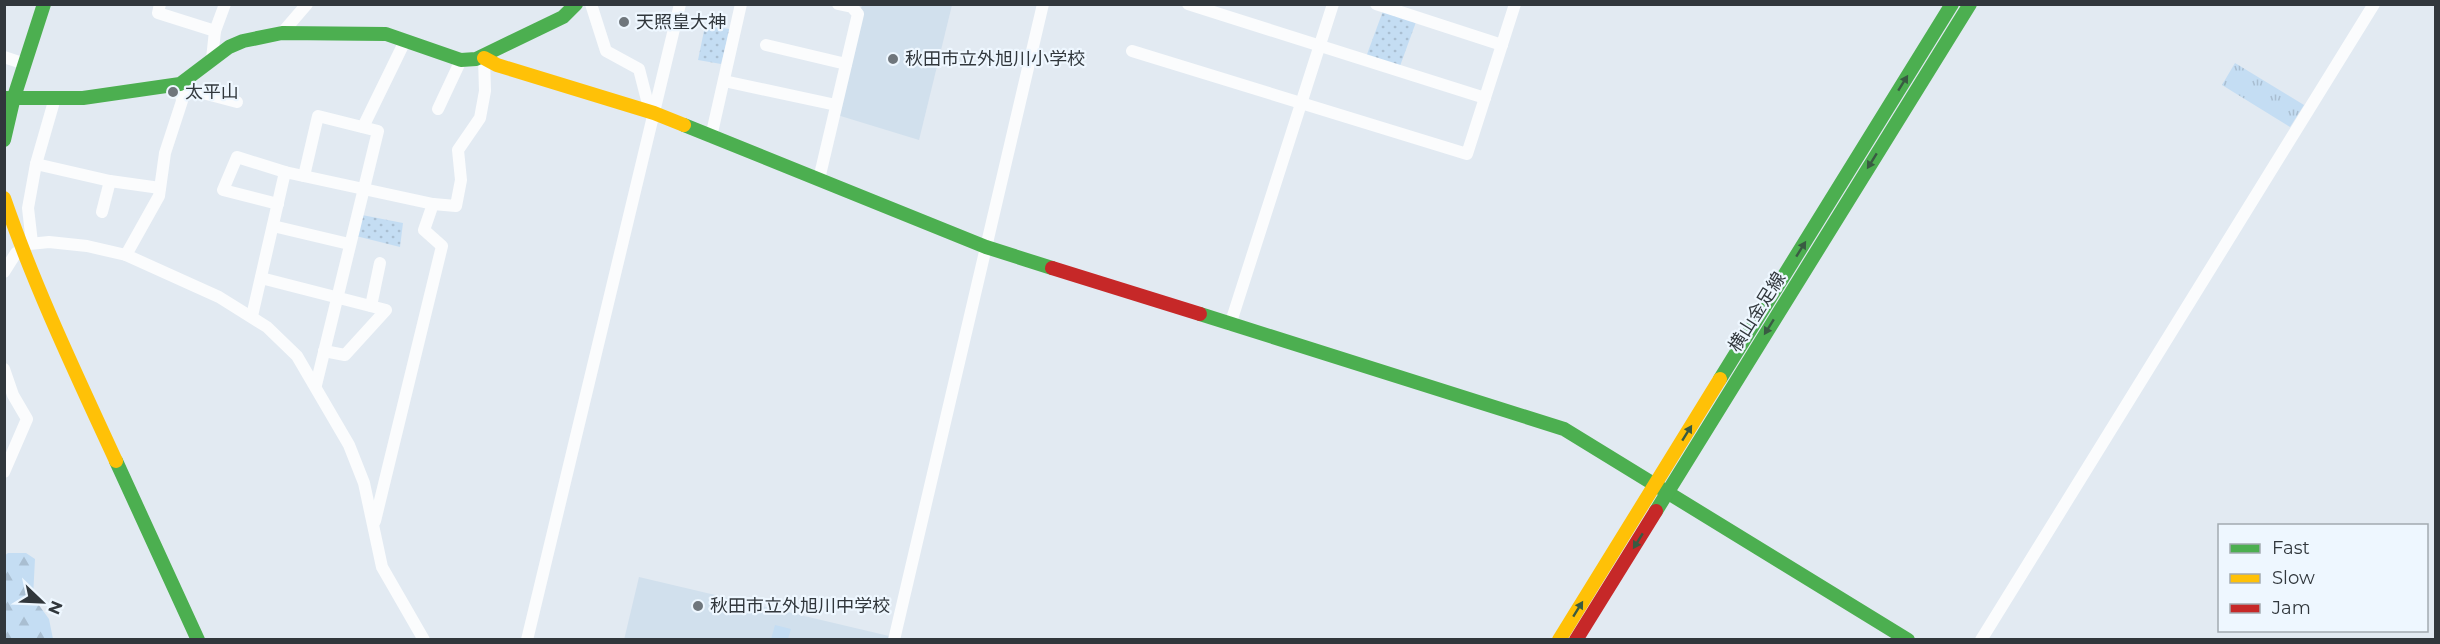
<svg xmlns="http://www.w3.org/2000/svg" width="2440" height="644" font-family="Montserrat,'Noto Sans JP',sans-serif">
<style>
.built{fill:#d1e0ed}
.grass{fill:url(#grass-tufts)}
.forest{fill:url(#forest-firs)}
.park{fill:url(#park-dots)}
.pitch{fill:#c4ddf3}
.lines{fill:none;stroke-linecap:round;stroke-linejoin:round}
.street{stroke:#fbfcfd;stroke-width:12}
.fast{stroke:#4caf50;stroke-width:14}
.slow{stroke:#ffc107;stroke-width:14}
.jam{stroke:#c62828;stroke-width:14}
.oneway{fill:#395b42}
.poi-dot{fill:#6f767c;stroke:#eef7ff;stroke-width:2}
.labels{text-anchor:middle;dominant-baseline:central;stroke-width:4.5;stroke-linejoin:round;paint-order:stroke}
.poi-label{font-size:18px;fill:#31373c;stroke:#eef7ff;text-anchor:start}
.street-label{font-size:18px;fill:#31373c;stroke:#eef7ff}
</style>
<defs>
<pattern id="grass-tufts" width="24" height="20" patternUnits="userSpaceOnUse" patternTransform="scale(1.5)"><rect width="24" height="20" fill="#c4ddf3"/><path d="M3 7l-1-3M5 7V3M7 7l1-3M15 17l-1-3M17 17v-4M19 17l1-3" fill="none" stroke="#a9bed1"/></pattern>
<pattern id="forest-firs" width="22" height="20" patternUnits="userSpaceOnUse" patternTransform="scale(1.5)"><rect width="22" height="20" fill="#c4ddf3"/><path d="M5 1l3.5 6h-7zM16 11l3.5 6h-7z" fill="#a9bed1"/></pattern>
<pattern id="park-dots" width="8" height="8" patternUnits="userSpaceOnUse" patternTransform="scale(1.5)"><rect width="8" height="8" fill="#c4ddf3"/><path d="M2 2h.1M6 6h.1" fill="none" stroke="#a9bed1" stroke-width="1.8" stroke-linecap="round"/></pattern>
</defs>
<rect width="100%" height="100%" fill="#e2eaf2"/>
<g class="built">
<polygon points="862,5 952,5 919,140 834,114"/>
<polygon points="639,577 889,636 888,640 624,640"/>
</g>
<polygon class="grass" points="2235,63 2304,105 2290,127 2222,85"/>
<polygon class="forest" points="8,553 26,553 35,559 33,597 49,619 53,639 5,639 4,556"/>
<g class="park">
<polygon points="1383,11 1416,22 1400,66 1366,57"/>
<polygon points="705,26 730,29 721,64 698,60"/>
<polygon points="362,215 403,223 400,247 356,236"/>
</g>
<polygon class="pitch" points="775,625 791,629 788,639 771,639"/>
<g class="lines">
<g class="street">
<polyline points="160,4 158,13 215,31"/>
<polyline points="591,4 606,51 639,69 648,104 647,111"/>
<polyline points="1188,4 1485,98"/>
<polyline points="1376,4 1502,45"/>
<polyline points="282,33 307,4"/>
<polyline points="766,45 846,64"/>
<polyline points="1132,51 1467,154 1515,4"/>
<polyline points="4,57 25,64"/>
<polyline points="212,59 215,31 225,4"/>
<polyline points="724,81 836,105"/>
<polyline points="180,87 237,102"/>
<polyline points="438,109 461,60"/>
<polyline points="363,127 405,41"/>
<polyline points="711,137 741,4"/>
<polyline points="36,164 110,181 160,188"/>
<polyline points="304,176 318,116 378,131 316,385"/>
<polyline points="819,179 858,14 852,7 838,4"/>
<polyline points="278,204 223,190 237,157 285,172"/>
<polyline points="102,212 110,181"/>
<polyline points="273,226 349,244"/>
<polyline points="32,243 28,208 36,164 55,98"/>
<polyline points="20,245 49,242 87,246 126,255 219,297 267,327 297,356 349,445 364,483 382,567 424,640"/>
<polyline points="126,255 159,196 165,153 182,101 180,84"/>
<polyline points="4,272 16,253 23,250"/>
<polyline points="261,278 386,310 345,355 324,351"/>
<polyline points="371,306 380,263"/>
<polyline points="252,316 285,172 433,204 456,206 461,180 458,150 480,118 485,91 484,58"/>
<polyline points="1230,325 1333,4"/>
<polyline points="4,369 13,395 27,419 4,472"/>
<polyline points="375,521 442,246 424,230 433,204"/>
<polyline points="527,640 680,4"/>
<polyline points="894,640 1043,4"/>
<polyline points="1981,640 2374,4"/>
</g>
<g class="fast">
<polyline points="4,98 83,98 180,84 229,47 243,41 282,33 386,34 461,60 476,59 563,17 576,4"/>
<polyline points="684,125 986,247 1052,268"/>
<polyline points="4,140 14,97 44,4"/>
<polyline points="1200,314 1564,429 1908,640"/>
<polyline points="1720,379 1952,4"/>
<polyline points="116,461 198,640"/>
<polyline points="1656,511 1970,4"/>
</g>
<g class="slow">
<polyline points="484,58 497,65 654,113 684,125"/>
<path d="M4,198C35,288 76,374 116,461"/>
<polyline points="1559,640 1720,379"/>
</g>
<g class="jam">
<polyline points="1052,268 1200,314"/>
<polyline points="1576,640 1656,511"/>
</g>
</g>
<defs><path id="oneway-solid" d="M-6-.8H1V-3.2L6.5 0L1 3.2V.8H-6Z" transform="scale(1.5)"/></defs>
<g class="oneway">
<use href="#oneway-solid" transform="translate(1903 83) rotate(-58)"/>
<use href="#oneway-solid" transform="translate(1872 161) rotate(122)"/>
<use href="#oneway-solid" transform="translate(1801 249) rotate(-58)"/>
<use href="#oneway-solid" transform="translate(1769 327) rotate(122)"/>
<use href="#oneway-solid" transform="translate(1687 433) rotate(-58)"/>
<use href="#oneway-solid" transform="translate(1638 541) rotate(122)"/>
<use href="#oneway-solid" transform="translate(1578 609) rotate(-58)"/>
</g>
<g class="poi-dot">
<circle cx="624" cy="22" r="6"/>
<circle cx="893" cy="59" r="6"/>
<circle cx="173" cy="92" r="6"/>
<circle cx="698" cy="606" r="6"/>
</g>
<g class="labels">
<g class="poi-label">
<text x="636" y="22">天照皇大神</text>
<text x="905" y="59">秋田市立外旭川小学校</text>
<text x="185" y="92">太平山</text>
<text x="710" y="606">秋田市立外旭川中学校</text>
</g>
<g class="street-label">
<text transform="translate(1757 312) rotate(-58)">横山金足線</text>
</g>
</g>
<rect width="2440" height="644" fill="none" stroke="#31373c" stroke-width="12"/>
<rect x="2218" y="524" width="210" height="108" fill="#eef7ff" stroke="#a2aab1" stroke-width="1.5"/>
<rect x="2230" y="544" width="30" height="9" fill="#4caf50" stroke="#a2aab1" stroke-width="1.5"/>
<text x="2272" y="554" font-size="18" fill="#31373c">Fast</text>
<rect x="2230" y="574" width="30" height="9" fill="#ffc107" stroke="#a2aab1" stroke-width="1.5"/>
<text x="2272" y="584" font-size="18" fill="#31373c">Slow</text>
<rect x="2230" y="604" width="30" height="9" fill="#c62828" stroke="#a2aab1" stroke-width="1.5"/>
<text x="2272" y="614" font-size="18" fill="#31373c">Jam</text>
<g transform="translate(42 602) rotate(113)" stroke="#eef7ff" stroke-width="4.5" paint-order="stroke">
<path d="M0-4.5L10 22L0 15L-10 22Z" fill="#31373c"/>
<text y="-9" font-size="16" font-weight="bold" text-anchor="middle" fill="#31373c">N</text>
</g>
</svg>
